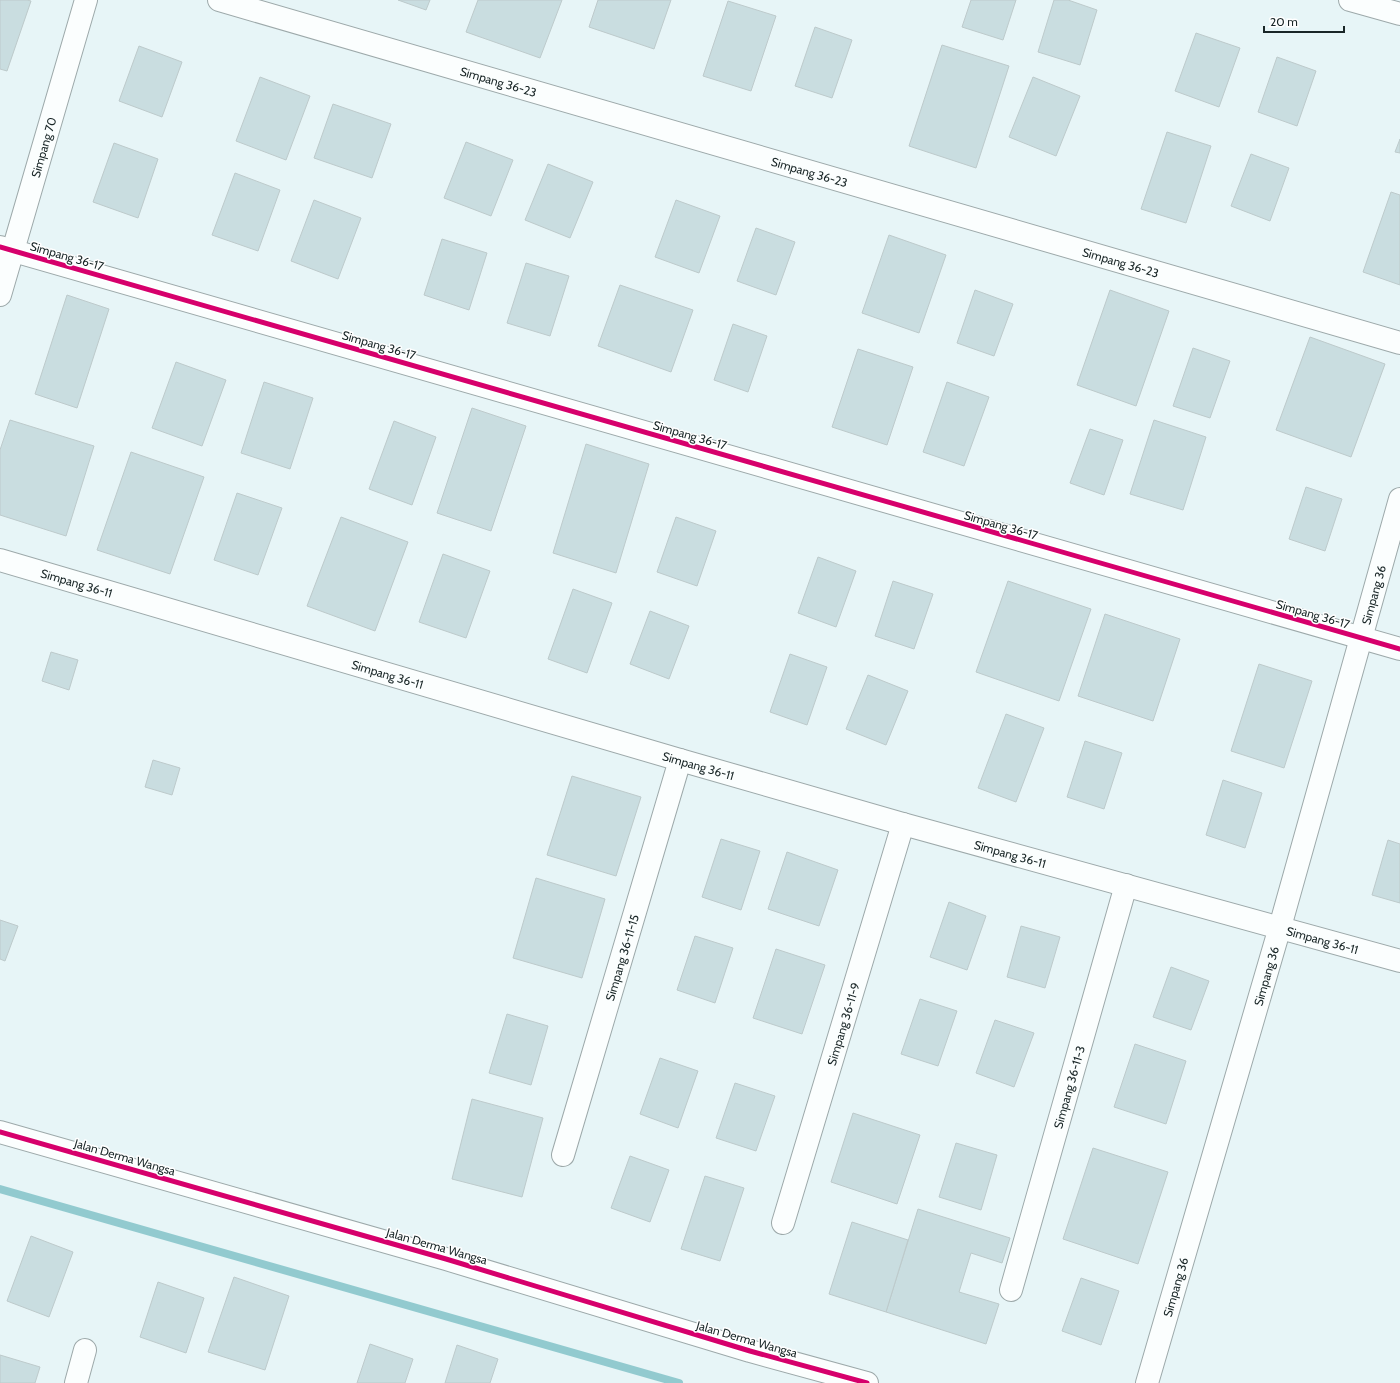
<svg xmlns="http://www.w3.org/2000/svg" width="1400" height="1383" font-family="Cabin,sans-serif">
<style>
.lines{fill:none;stroke-linecap:round;stroke-linejoin:round}
.stream{stroke:#92cacf;stroke-width:8}
.building{fill:#c9dde0;stroke:#bdcacb}
.street-casing{stroke:#9da9aa;stroke-width:24}
.street{stroke:#fbfefe;stroke-width:22}
.cycleway-casing{stroke:#fff;stroke-width:8}
.cycleway{stroke:#d6006c;stroke-width:5}
.labels{text-anchor:middle;dominant-baseline:central;stroke-width:3;stroke-linejoin:round;paint-order:stroke}
.street-label{font-size:12px;fill:#192627;stroke:#fff}
</style>
<rect width="100%" height="100%" fill="#e7f5f7"/>
<g class="lines">
<polyline class="stream" points="0,1189 679,1383"/>
</g>
<g class="building">
<polygon points="0,0 27,0 31,1 7,71 0,69"/>
<polygon points="398,0 430,0 426,10"/>
<polygon points="478,0 562,0 540,58 466,32"/>
<polygon points="598,0 671,0 654,49 589,27"/>
<polygon points="971,0 1016,0 1003,40 962,27"/>
<polygon points="1054,0 1068,0 1097,10 1080,65 1038,52"/>
<polygon points="728,1 776,16 751,91 703,76"/>
<polygon points="815,27 852,40 832,98 795,86"/>
<polygon points="1196,33 1240,48 1219,107 1175,91"/>
<polygon points="942,45 1009,66 976,168 909,146"/>
<polygon points="139,46 182,62 162,117 119,101"/>
<polygon points="1277,57 1316,71 1297,126 1258,112"/>
<polygon points="260,77 310,96 286,160 236,141"/>
<polygon points="1033,77 1080,96 1056,156 1009,137"/>
<polygon points="333,104 391,124 372,178 314,158"/>
<polygon points="1167,132 1211,146 1186,223 1141,209"/>
<polygon points="1400,139 1400,153 1395,152"/>
<polygon points="466,142 513,160 491,216 444,198"/>
<polygon points="114,143 158,159 138,218 93,202"/>
<polygon points="1251,154 1289,168 1270,221 1231,206"/>
<polygon points="548,164 593,182 570,238 525,220"/>
<polygon points="235,173 280,190 258,251 212,235"/>
<polygon points="1391,192 1400,195 1400,285 1363,272"/>
<polygon points="314,200 361,218 338,279 291,261"/>
<polygon points="676,200 720,216 699,273 655,257"/>
<polygon points="756,228 795,242 776,295 737,281"/>
<polygon points="889,235 946,255 919,333 862,313"/>
<polygon points="442,239 487,253 469,310 424,295"/>
<polygon points="526,263 569,276 550,336 507,323"/>
<polygon points="620,285 693,310 671,372 598,346"/>
<polygon points="975,290 1013,304 994,356 957,343"/>
<polygon points="1110,290 1169,311 1136,406 1077,385"/>
<polygon points="67,295 109,309 77,408 35,394"/>
<polygon points="733,324 767,336 748,392 714,380"/>
<polygon points="1310,337 1385,364 1351,457 1276,430"/>
<polygon points="1193,348 1230,361 1210,418 1173,406"/>
<polygon points="858,349 913,367 887,445 832,427"/>
<polygon points="176,362 226,380 202,446 152,428"/>
<polygon points="264,382 313,398 290,469 241,453"/>
<polygon points="947,382 989,397 964,466 923,452"/>
<polygon points="472,408 526,426 491,531 437,513"/>
<polygon points="10,420 94,446 66,536 0,515 0,450"/>
<polygon points="1154,420 1206,437 1183,510 1130,494"/>
<polygon points="394,421 436,437 412,505 369,489"/>
<polygon points="1090,429 1123,440 1104,495 1070,483"/>
<polygon points="586,444 649,464 616,573 553,553"/>
<polygon points="131,452 204,477 170,574 97,550"/>
<polygon points="1306,487 1342,499 1325,551 1289,539"/>
<polygon points="237,493 282,508 258,575 214,560"/>
<polygon points="341,517 408,542 375,631 307,606"/>
<polygon points="676,517 716,531 697,586 657,572"/>
<polygon points="443,554 490,571 466,638 419,622"/>
<polygon points="818,557 856,571 836,627 798,613"/>
<polygon points="893,581 933,594 914,649 875,636"/>
<polygon points="1008,581 1091,609 1059,701 976,672"/>
<polygon points="573,589 612,603 587,673 548,659"/>
<polygon points="650,611 689,626 669,679 630,664"/>
<polygon points="1105,614 1180,639 1153,721 1078,696"/>
<polygon points="51,652 78,660 69,690 42,681"/>
<polygon points="790,654 827,667 807,725 770,712"/>
<polygon points="1259,664 1312,681 1284,768 1231,751"/>
<polygon points="868,675 908,691 886,745 846,729"/>
<polygon points="1006,714 1044,728 1016,802 978,788"/>
<polygon points="1085,741 1122,753 1104,809 1067,797"/>
<polygon points="153,760 180,768 172,795 145,787"/>
<polygon points="572,776 641,797 616,876 547,855"/>
<polygon points="1223,780 1262,793 1245,848 1206,835"/>
<polygon points="721,839 760,851 741,910 702,897"/>
<polygon points="1388,840 1400,844 1400,903 1372,895"/>
<polygon points="787,852 838,870 819,926 768,909"/>
<polygon points="536,878 605,899 582,978 513,958"/>
<polygon points="949,902 986,916 967,970 930,957"/>
<polygon points="0,920 18,926 5,961 0,959"/>
<polygon points="1021,926 1060,937 1045,988 1007,977"/>
<polygon points="695,936 733,948 715,1003 677,990"/>
<polygon points="776,949 825,965 802,1034 753,1018"/>
<polygon points="1171,967 1209,981 1191,1030 1153,1017"/>
<polygon points="920,999 957,1011 938,1066 901,1054"/>
<polygon points="507,1014 548,1026 531,1085 489,1073"/>
<polygon points="995,1020 1034,1033 1014,1087 976,1073"/>
<polygon points="1135,1044 1186,1061 1166,1124 1114,1107"/>
<polygon points="660,1058 698,1071 678,1128 640,1114"/>
<polygon points="735,1083 775,1096 756,1151 716,1138"/>
<polygon points="472,1099 543,1118 522,1197 452,1179"/>
<polygon points="853,1113 920,1135 897,1204 831,1182"/>
<polygon points="956,1143 997,1155 981,1210 939,1197"/>
<polygon points="1093,1148 1168,1172 1138,1264 1063,1239"/>
<polygon points="630,1156 669,1170 650,1222 611,1208"/>
<polygon points="705,1176 744,1188 720,1261 681,1249"/>
<polygon points="918,1209 1010,1238 1002,1263 971,1253 959,1292 999,1304 986,1344 886,1312"/>
<polygon points="852,1222 908,1240 886,1312 829,1294"/>
<polygon points="31,1236 73,1252 49,1317 7,1301"/>
<polygon points="234,1277 289,1296 265,1370 208,1352"/>
<polygon points="1081,1278 1119,1291 1101,1345 1062,1331"/>
<polygon points="158,1282 204,1298 186,1353 140,1337"/>
<polygon points="370,1344 413,1359 405,1383 357,1383"/>
<polygon points="457,1345 498,1359 490,1383 445,1383"/>
<polygon points="0,1355 40,1367 35,1383 0,1383"/>
</g>
<g class="lines">
<g class="street-casing">
<g id="street">
<path id="s1" d="M219,0L1400,343"/>
<polyline points="1350,0 1400,14"/>
<polyline points="0,247 1400,649"/>
<path id="s2" d="M0,295L86,0"/>
<path id="s3" d="M0,560L680,760L903,824L1400,961"/>
<polyline points="0,1132 446,1259 750,1351 867,1383"/>
<path id="s4" d="M563,1155L680,760"/>
<path id="s5" d="M783,1223L903,824"/>
<path id="s6" d="M1011,1290L1126,885"/>
<polyline points="76,1383 85,1350"/>
<path id="s7" d="M1147,1383L1280,927L1400,499"/>
</g>
</g>
<use href="#street" class="street"/>
<g class="cycleway-casing">
<g id="cycleway">
<polyline points="0,247 1400,649"/>
<polyline points="0,1132 446,1259 750,1351 867,1383"/>
</g>
</g>
<use href="#cycleway" class="cycleway"/>
</g>
<g class="labels">
<g class="street-label">
<text stroke="none"><textPath href="#s1" startOffset="291">Simpang 36-23</textPath></text>
<text stroke="none"><textPath href="#s2" startOffset="154">Simpang 70</textPath></text>
<text stroke="none"><textPath href="#s1" startOffset="615">Simpang 36-23</textPath></text>
<text transform="translate(67 256) rotate(16)">Simpang 36-17</text>
<text stroke="none"><textPath href="#s1" startOffset="939">Simpang 36-23</textPath></text>
<text transform="translate(379 345) rotate(16)">Simpang 36-17</text>
<text transform="translate(690 435) rotate(16)">Simpang 36-17</text>
<text transform="translate(1001 525) rotate(16)">Simpang 36-17</text>
<text stroke="none"><textPath href="#s3" startOffset="80">Simpang 36-11</textPath></text>
<text stroke="none"><textPath href="#s7" startOffset="820">Simpang 36</textPath></text>
<text transform="translate(1313 614) rotate(16)">Simpang 36-17</text>
<text stroke="none"><textPath href="#s3" startOffset="404">Simpang 36-11</textPath></text>
<text stroke="none"><textPath href="#s3" startOffset="728">Simpang 36-11</textPath></text>
<text stroke="none"><textPath href="#s3" startOffset="1052">Simpang 36-11</textPath></text>
<text stroke="none"><textPath href="#s3" startOffset="1376">Simpang 36-11</textPath></text>
<text stroke="none"><textPath href="#s4" startOffset="206">Simpang 36-11-15</textPath></text>
<text stroke="none"><textPath href="#s7" startOffset="424">Simpang 36</textPath></text>
<text stroke="none"><textPath href="#s5" startOffset="208">Simpang 36-11-9</textPath></text>
<text stroke="none"><textPath href="#s6" startOffset="211">Simpang 36-11-3</textPath></text>
<text transform="translate(125 1157) rotate(16)">Jalan Derma Wangsa</text>
<text transform="translate(437 1246) rotate(16)">Jalan Derma Wangsa</text>
<text stroke="none"><textPath href="#s7" startOffset="100">Simpang 36</textPath></text>
<text transform="translate(747 1339) rotate(16)">Jalan Derma Wangsa</text>
</g>
</g>
<path d="M1264 26v6h80v-6" fill="none" stroke="#192627" stroke-width="2"/>
<text x="1270" y="26" font-size="12" fill="#192627" stroke="#ffffff" stroke-width="3" paint-order="stroke">20 m</text>
</svg>
